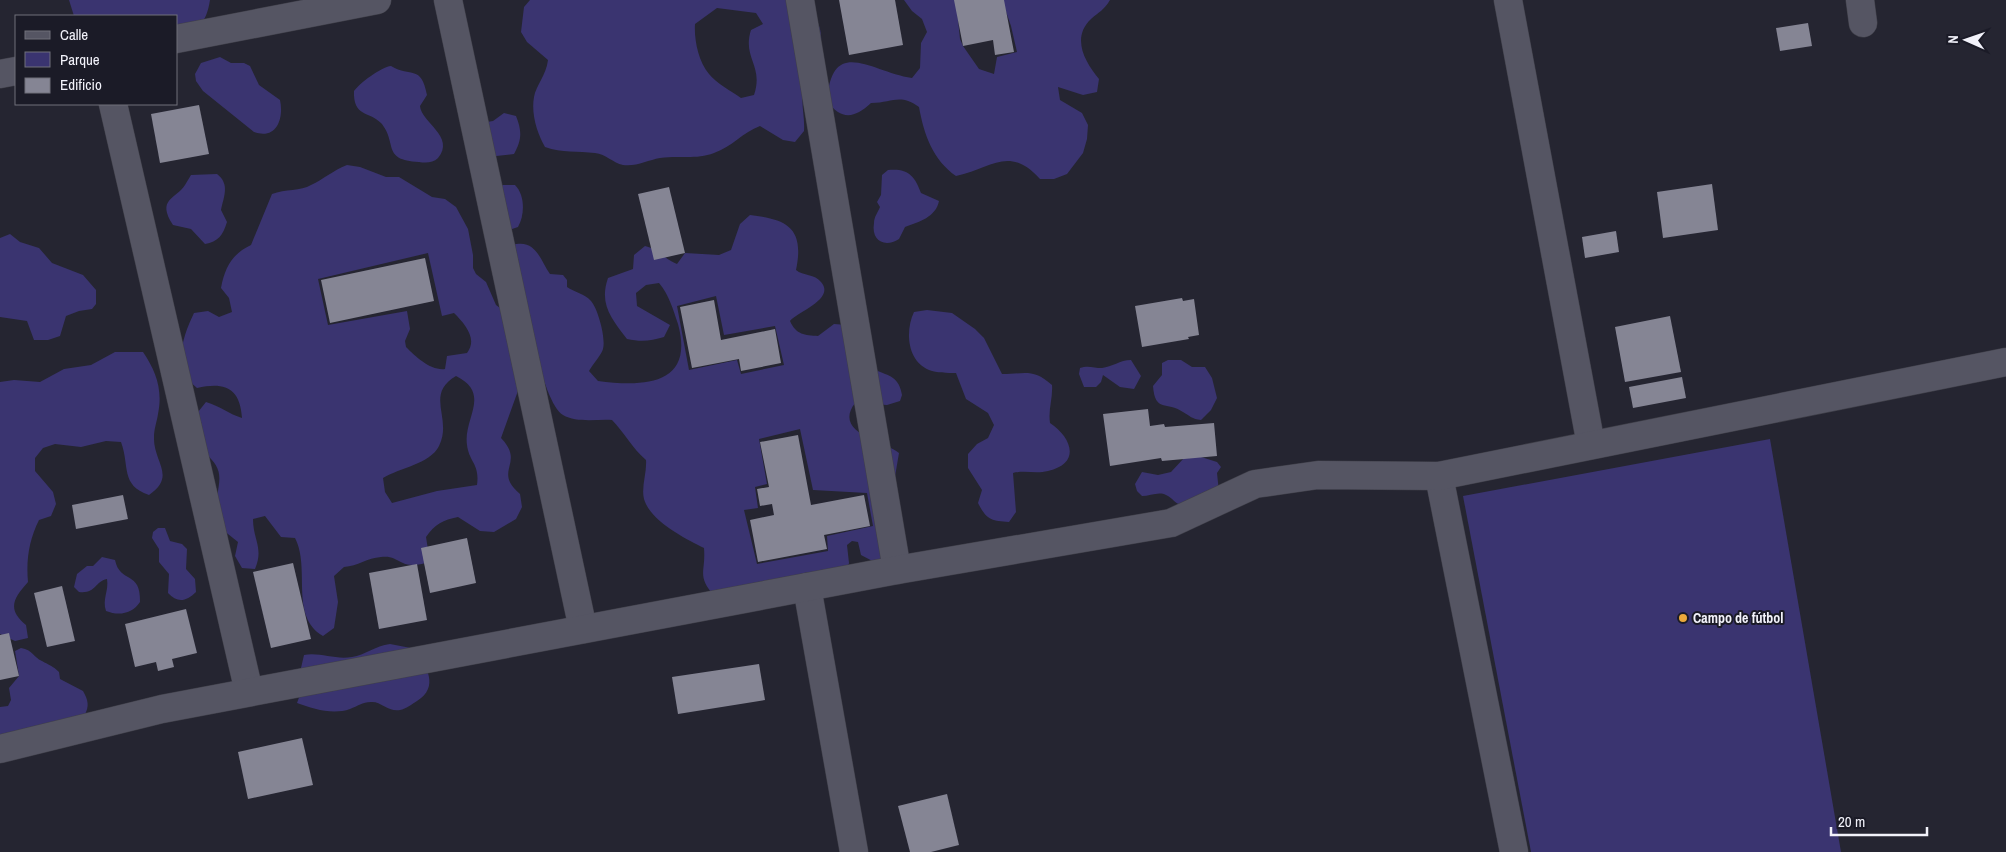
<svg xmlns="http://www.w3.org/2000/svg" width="2006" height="852" font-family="'Archivo Narrow',sans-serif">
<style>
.green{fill:#3a3470;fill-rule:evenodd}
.building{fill:#858594}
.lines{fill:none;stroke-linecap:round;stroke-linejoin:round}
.minor-casing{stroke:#40404a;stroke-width:29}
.minor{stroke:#555563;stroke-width:28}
.poi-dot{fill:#eca93b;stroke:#1b1b27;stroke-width:2}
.labels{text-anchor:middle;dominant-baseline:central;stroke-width:4;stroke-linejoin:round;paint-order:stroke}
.poi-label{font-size:14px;font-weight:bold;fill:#f2f2fa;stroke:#1b1b27;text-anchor:start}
</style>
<rect width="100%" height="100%" fill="#252531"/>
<g class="green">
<path d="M69,0H210C206,25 198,29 176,37V16H74Z"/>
<path d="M530,0H802C825,26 826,39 812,70C809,77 804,85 803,92C801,105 805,118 804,131L795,142L783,140L760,126C743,132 732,147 714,153C696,160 679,155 660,158C648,160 636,167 623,165C613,163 606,154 595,153C578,151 562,153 545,147C537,133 531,114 534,97C536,85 546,76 548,60L527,42L521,32L524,7ZM717,8L756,13L763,24L751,30C742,58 764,65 754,95L741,98C731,91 716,83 709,74C698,61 694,39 695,24Z"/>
<path d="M904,0H956L960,39L963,46L979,69L994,74L997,57L1017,52L1011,26L1002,0H1110C1104,10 1099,12 1091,19C1071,38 1085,62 1099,79L1097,92L1083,95L1058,87L1060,100L1082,113L1088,125L1087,139L1083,153L1067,174L1054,179H1040C1009,145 992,168 956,176C933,160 924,135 919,107C899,93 893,103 871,103C854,119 841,120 827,101C832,35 871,72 912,78L920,68L921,43L927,32L922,19L912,11Z"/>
<path d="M220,57L231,63H244L250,66L259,85L280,100C284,118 277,140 254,132L203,91L196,81L195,74L201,63Z"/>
<path d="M391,66C411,78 421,64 427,95L420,106C421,122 456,137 438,158C433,163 426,163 419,162C381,160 398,143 381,123C369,111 353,117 354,91C360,83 381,67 391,66Z"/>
<path d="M504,113L516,116C522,131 522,140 514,154L487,157L481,123L493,121Z"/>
<path d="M347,165L360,167L386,177H399L432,197L445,199L456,207L468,229L473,255V268L476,274L486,282L496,305L507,313L519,388L501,438C526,464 492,470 520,494L522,507L516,519L494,532L480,531L458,517C443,520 435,524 426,537L430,562C422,564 411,567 403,563C394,559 392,556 381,557C367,558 358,566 344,567L334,576L338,602L334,628L323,636C289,616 311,569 295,538L281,537L265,516L253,519C253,540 264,548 255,569L242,568L235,556L238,542L218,526C217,517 216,506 217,497C221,474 222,468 203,451L198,412L206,402C220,406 229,414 242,418C240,387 224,382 197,388C172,368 182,338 194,313L208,311L219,317L232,312L229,298L221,288C225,267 232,254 251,245L272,194C285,189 301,191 311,185C324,179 332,171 347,165ZM428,253L442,316L454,313C465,324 478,339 467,353L447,356L445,369C431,371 416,357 406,347L405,341L410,329L407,311L328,325L318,279ZM456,376C492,394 463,418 467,445C469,462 480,464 477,485L437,491L392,503L385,492L383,478C399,468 430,464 439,446C453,418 424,395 456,376Z"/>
<path d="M888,170C908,168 915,176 921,193L939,201C936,217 919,222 905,227L899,239C885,248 871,241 874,223C874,217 878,212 880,207L877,202L881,195L882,175Z"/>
<path d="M217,174C230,184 224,196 221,210L227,222C223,235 218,242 205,244L191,229L173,225C156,199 176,199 185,185C187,182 189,178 191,175Z"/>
<path d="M502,185H515C525,195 525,215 518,227L512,229L503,219Z"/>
<path d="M750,215C786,219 805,227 796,270C803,276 815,274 821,282C836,299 797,312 790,321C796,335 805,335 818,336L834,324L847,325L875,370C890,376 899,377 902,395L900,401L887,405L855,403C832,434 886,441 899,453L880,565L861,555L858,542L852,541L847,545L849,563L847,570L715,597C696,575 706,573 704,548C686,539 650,521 644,499C641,487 647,473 646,460C632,448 624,432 612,420C597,419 576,423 563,415C540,401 519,276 512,245C536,238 540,260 550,274L563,275L567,280V287C574,292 585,294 591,301C598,309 606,338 603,349C602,354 593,364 589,371L598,381C643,387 695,386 678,324C673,309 669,295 659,283L646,285L636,293L637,306L670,325L664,337C651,341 641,342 627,339C611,318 599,304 608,278L633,269L634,255L645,246C661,250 662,258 677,264L685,253L719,255L731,250L740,224ZM716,296L724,335L775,326L784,365L741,374L737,360L689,370L677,306ZM800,429L813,490L867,493L873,526L827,536L828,551L757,564L744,510L758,508L755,487L767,484L759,439Z"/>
<polygon points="10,234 20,242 39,248 52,263 83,275 96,290 96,304 92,309 79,311 66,316 60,336 48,340 34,340 27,321 0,317 0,238"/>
<path d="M927,310L952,313L975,329L984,338L1002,374C1025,374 1033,368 1052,385C1053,399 1048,409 1050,423C1071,437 1082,463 1048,471C1036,474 1025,470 1013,473L1016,512L1009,522C991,521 986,519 978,503L982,490L968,468V454L977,444L988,438L994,425L988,413L966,399L956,373C947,373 937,373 929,370C907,361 905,331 914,312Z"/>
<path d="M115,352H143C156,371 163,390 158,414C157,421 154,429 154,437C153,462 177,476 149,495C120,485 130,466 121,442L106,441L81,447L55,444L43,448L35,458V471L53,492L56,504L51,516L39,520C29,540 26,560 28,582C13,599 7,609 26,625L28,638L15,641L0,634V382L14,380L40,382L64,369L91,365Z"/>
<path d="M1131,360L1141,376L1134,389L1120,387L1103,375L1101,382L1096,387H1084L1079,374L1080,368C1088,365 1094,368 1102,368C1112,367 1120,360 1131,360Z"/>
<path d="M1168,360H1181L1192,367H1205L1212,378L1217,398L1211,410L1201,420C1192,419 1190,416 1183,412C1167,401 1155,413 1153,386L1162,375V363Z"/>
<polygon points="1770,439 1841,852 1531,852 1463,496"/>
<path d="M1198,456L1217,462L1221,467L1217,473L1219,492L1183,506C1175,504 1173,498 1166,495C1159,491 1150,496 1142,496L1137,491L1135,484L1142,472L1158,475L1171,472L1185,457Z"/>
<path d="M158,528H165L170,541L182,544L187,549L186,569L195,579L196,592C186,602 177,603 168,593L169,574L159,562V549L152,538L153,532Z"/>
<path d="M102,557L115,560C120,584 141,570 140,602C132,614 119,616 106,611C102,599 109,591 107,579C94,582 96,594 79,592L74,587L77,574L87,566H93Z"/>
<path d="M390,644L416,649C426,666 440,687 417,701C412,704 406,709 400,710C388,712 381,701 371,702C362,702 358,706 350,709C333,715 313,709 297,703L305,681L301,668L304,655C320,652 335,660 352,657C365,655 375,646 390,644Z"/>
<path d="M21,648C33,650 33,657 42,661C49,665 53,666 59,672L60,679L83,691C88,700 90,706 84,716L0,743V707L8,706L11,700L9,688L19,676L15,651Z"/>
</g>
<g class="building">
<polygon points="839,0 895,0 903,45 849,55"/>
<polygon points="954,0 1004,0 1014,52 995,55 993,40 963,46"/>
<polygon points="1808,23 1812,46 1780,51 1776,28"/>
<polygon points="199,105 209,154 160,163 151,114"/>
<polygon points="1712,184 1718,230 1663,238 1657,192"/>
<polygon points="669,187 685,253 654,260 638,194"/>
<polygon points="1616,231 1619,252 1585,258 1582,237"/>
<polygon points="425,258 434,301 330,323 321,280"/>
<polygon points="1182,298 1183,301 1194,299 1199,335 1188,337 1189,339 1142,347 1135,306"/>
<polygon points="714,300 721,340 775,329 781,363 741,371 739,359 692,368 680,307"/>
<polygon points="1670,316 1681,372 1625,382 1615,327"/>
<polygon points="1682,377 1686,398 1633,408 1629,387"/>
<polygon points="1148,409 1150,426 1164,424 1165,427 1214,423 1217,456 1162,461 1161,458 1110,466 1103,414"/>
<polygon points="798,435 811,505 864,495 870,526 824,535 827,549 758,562 750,520 774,515 772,504 760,506 757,489 769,487 760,442"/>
<polygon points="123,495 128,519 76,529 72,505"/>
<polygon points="467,538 476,583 430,593 421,548"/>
<polygon points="293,563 311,639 271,648 253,572"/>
<polygon points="417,564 427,620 379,629 369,573"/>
<polygon points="62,586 75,641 47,647 34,593"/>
<polygon points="186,609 197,653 172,659 174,667 158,671 156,662 135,667 125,624"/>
<polygon points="9,633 19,676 0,680 0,635"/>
<polygon points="759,664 765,700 678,714 672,677"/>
<polygon points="302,738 313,785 248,799 238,752"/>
<polygon points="947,794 959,845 931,852 910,852 898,806"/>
</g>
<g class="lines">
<g class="minor-casing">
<g id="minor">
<polyline points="448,0 583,629"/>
<polyline points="800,0 897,570"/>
<polyline points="1508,0 1591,445"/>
<polyline points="1860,0 1863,23"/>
<polyline points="176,39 377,0"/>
<polyline points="0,74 16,71"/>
<polyline points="113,104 249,692"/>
<polyline points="1439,476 1514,852"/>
<polyline points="807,587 854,852"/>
<polyline points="0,749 162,709 897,570 1171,523 1255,484 1318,475 1439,476 2006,362"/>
</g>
</g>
<use href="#minor" class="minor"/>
</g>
<circle class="poi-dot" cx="1683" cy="618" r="5"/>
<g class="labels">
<g class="poi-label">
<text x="1693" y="618">Campo de fútbol</text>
</g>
</g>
<rect x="15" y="15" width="162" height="90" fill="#1b1b27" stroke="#71717b"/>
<rect x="25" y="31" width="25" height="8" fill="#555563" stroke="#71717b"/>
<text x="60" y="40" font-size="15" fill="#f2f2fa">Calle</text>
<rect x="25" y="52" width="25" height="15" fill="#3a3470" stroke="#71717b"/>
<text x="60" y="65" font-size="15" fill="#f2f2fa">Parque</text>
<rect x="25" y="78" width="25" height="15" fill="#858594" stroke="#71717b"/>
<text x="60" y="90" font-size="15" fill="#f2f2fa">Edificio</text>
<g transform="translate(1966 40) rotate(272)" stroke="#1b1b27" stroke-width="4" paint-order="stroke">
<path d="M0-4L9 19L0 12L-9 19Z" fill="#f2f2fa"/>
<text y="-8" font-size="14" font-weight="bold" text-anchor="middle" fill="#f2f2fa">N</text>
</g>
<path d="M1831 827v8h96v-8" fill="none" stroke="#f2f2fa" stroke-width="2.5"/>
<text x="1838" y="827" font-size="15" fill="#f2f2fa" stroke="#1b1b27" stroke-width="4" paint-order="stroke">20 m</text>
</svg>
